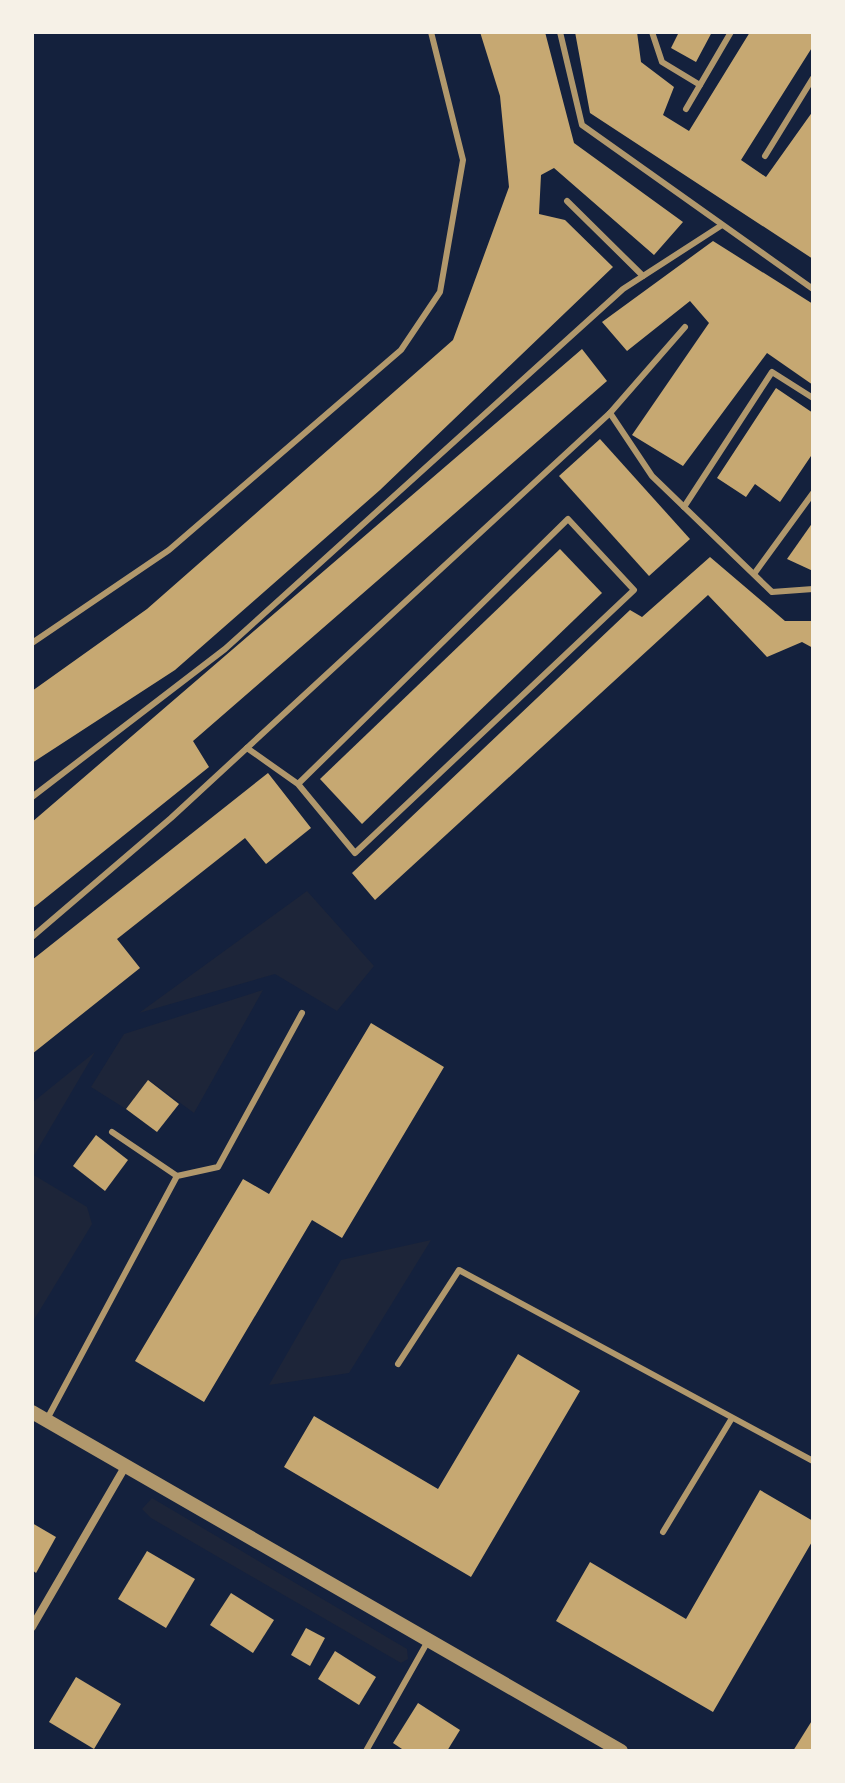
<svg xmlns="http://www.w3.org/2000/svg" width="845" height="1783" font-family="'Fira Sans Condensed',sans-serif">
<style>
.green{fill:#1d2539}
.building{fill:#c6a872}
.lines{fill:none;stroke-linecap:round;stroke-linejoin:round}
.service{stroke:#b1986c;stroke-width:6}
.minor{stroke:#b1986c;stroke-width:8}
.tertiary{stroke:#b1986c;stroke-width:14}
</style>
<rect width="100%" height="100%" fill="#14213d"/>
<g class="green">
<polygon points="307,891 374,966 337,1011 275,974 139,1013"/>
<polygon points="263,990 194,1113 149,1080 126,1109 91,1087 124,1034"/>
<polygon points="95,1052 32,1159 32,1103"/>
<polygon points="32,1174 87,1207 92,1224 32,1323"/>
<polygon points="431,1240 349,1373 269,1385 341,1260"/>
<polygon points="152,1498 407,1649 408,1659 401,1663 151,1518 142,1509"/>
</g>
<g class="building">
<polygon points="480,32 545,32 574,143 683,222 654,255 554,168 541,175 539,214 565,220 613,267 380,490 175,670 32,763 32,691 147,609 453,340 509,187 500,96"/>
<polygon points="575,32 637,32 641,62 674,87 663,115 689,131 750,32 813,32 813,46 741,160 766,177 813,111 813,259 590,113"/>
<polygon points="679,32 712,32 696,62 671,48"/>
<polygon points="713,241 813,304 813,385 767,353 683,466 632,435 709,323 690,301 627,351 602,322"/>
<polygon points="582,349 607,381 193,741 209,767 32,909 32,822"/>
<polygon points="776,388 813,413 813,453 780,502 755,484 746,497 717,478"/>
<polygon points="600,439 690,539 649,576 559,476"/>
<polygon points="813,522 813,571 787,559"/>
<polygon points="560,549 602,593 362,824 320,779"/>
<polygon points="710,557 785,621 813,621 813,648 802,642 767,657 708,595 375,900 352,873 630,610 642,617"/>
<polygon points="268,773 311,828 266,864 245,838 117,939 140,968 32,1054 32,960"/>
<polygon points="371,1023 444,1067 342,1238 312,1220 204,1402 135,1361 243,1179 269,1194"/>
<polygon points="148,1080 179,1104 157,1132 126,1109"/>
<polygon points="96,1135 128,1160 105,1191 73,1166"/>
<polygon points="518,1354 580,1391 471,1577 284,1467 314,1416 438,1489"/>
<polygon points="760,1490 813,1521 813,1540 713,1712 556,1621 590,1562 686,1619"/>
<polygon points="32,1523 56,1537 36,1573 32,1570"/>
<polygon points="147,1551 195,1579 166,1628 118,1599"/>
<polygon points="231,1593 274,1620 253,1653 210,1625"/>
<polygon points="306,1628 325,1638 310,1666 291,1655"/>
<polygon points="335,1651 376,1677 359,1705 318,1679"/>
<polygon points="76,1677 121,1704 94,1749 49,1722"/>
<polygon points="418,1703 460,1730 447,1751 405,1751 393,1743"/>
<polygon points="813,1719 813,1751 793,1751"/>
</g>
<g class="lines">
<g class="service">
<polyline points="560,32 582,125 813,289"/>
<polyline points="652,32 662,62 700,85"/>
<polyline points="686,109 731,32"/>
<polyline points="765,156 813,78"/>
<polyline points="567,201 643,276"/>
<polyline points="610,413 652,476 772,592 813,589"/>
<polyline points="684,507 772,372 813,398"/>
<polyline points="754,574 813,493"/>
<polyline points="32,643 169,550 401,350 440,292 463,160 431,32"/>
<polyline points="247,748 298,784 355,853 634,590 568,519 298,784"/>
<polyline points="32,797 225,649 623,289 722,225"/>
<polyline points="32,937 171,818 610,413 685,327"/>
<polyline points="112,1132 177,1176"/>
<polyline points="398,1364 459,1270 813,1461"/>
<polyline points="46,1421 177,1176 218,1167 302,1013"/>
<polyline points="663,1532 732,1418"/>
<polyline points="366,1751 428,1641"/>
</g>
<polyline class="minor" points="32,1627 125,1467"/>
<polyline class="tertiary" points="32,1412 621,1751"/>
</g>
<rect width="845" height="1783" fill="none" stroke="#f6f1e7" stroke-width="68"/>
</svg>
